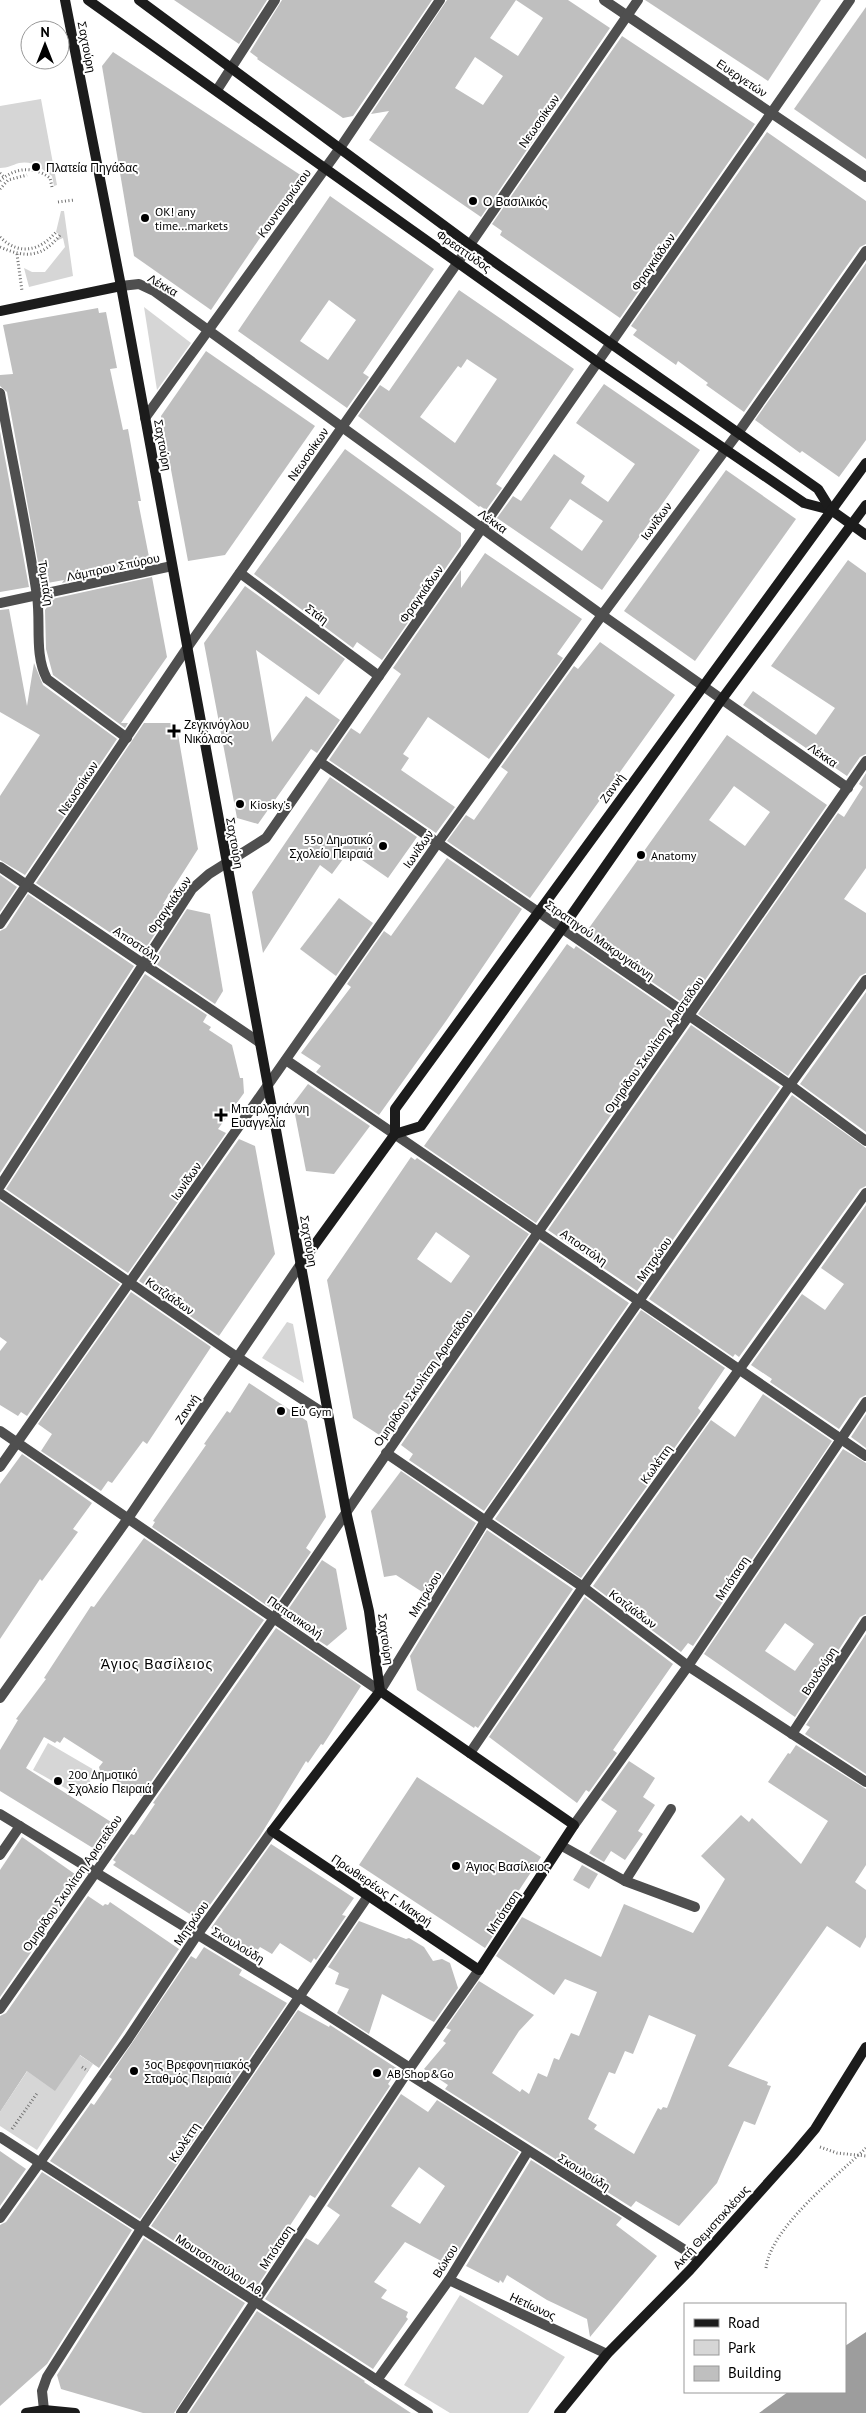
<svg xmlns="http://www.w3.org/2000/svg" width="866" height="2413" font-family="'PT Sans',sans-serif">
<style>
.green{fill:#d6d6d6}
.water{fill:#9d9d9d}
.building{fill:#bfbfbf;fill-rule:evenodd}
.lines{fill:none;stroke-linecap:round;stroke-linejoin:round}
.path{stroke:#717171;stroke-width:3;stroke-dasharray:1 2.5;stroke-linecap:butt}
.lane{stroke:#4f4f4f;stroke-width:10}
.street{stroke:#4f4f4f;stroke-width:10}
.secondary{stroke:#1c1c1c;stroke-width:10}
.poi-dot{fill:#000;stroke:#fff;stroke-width:2}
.labels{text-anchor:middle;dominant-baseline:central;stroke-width:4;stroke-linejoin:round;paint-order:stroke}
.street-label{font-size:12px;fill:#000;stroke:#fff}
.poi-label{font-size:12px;fill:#000;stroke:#fff;text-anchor:start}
.neighbourhood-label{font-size:14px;letter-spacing:1px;fill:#000;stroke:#fff}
</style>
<rect width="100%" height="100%" fill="#fff"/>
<g class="green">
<path d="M41,99L57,185L54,186L52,176C42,169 33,160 19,163C12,165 8,168 0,168V106Z"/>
<polygon points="61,211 64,211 73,276 29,287 24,268 32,272 45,272 65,247 63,238 56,241 60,235 56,232"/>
<polygon points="144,307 191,343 157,390"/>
<polygon points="287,1322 293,1324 304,1383 262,1358"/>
<polygon points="48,1743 96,1771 81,1797 33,1770"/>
<polygon points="44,2046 67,2047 93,2064 37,2150 0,2126 0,2112"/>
<polygon points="460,2295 565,2357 528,2413 450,2413 404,2385"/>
</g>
<polygon class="water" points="866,2332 866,2413 759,2413 788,2392 845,2392 845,2346"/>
<g class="building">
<polygon points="174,0 267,0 239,44"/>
<polygon points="282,0 432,0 353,116 343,118 257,59 258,58 250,52"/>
<path d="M447,0H568L610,28L481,217L369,140L389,111L371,114ZM516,0L543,18L518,56L490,38ZM475,57L503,76L483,105L455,88Z"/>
<polygon points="645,0 821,0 768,81"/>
<polygon points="866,7 866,159 794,109"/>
<polygon points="622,36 755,124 620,318 500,235 502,231 492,224"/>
<polygon points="113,52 302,176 211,310 134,256 102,66"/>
<polygon points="767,132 866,201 866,244 860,247 744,412 706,385 708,383 678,361 676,365 633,335 637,330 631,326"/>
<path d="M330,196L434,269L363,373L369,377L347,408L238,331ZM329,300L356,320L328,360L300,341Z"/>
<polygon points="866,263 866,440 839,477 802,451 800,453 755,420"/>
<path d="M459,290L574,369L496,484L502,488L486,510L480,506L479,507L358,416L380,385L389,391ZM467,359L497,379L455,443L420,417L458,366L461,368Z"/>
<polygon points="98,308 99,313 106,312 117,368 110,369 123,430 128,429 141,501 138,501 150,562 62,583 64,580 42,584 7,392 0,386 0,375 13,374 3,325"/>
<polygon points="206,351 315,426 225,555 188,561 161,416"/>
<path d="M604,384L700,450L602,590L497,518L513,496L521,501L554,454L585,476L581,483L608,502L635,464L576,423ZM570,499L603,521L582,551L550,528Z"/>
<polygon points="0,431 29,587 0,592"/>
<polygon points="345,449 461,533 461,546 382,660 357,642 353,648 254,574"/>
<polygon points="726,470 796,519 695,661 624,611"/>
<polygon points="485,553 582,619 557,654 563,658 489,759 428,717 403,754 409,758 401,770 455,807 436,833 329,760 351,728 360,734 401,674 393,668 461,570 461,588"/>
<polygon points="848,560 866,573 866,754 860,757 847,776 743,705 753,691 816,735 835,708 771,666"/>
<polygon points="152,577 167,657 121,723 128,723 125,728 53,675 46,649 45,610 52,599"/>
<polygon points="245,586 345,659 319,695 256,650 272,742 306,696 340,720 317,753 311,749 258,824 237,818 204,643"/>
<polygon points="9,609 27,706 34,663 43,685 117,739 25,875 0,860 0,796 40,735 0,712 0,610"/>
<polygon points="600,642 675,695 530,898 447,841 466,815 474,820 508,772 501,767 574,666 578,669"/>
<polygon points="144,723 176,723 198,849 163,904 173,906 142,954 36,883"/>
<path d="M727,735L827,805L687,1006L584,935ZM734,786L770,812L745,846L709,820Z"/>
<polygon points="866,773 866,868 844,899 866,913 866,973 860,976 788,1076 698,1014 838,813 844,817 863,787 859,784"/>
<polygon points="330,777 417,837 388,878 349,851 332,874 320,865 263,953 252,892"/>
<polygon points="447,858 522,909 446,1021 379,1115 316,1072 321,1066 301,1053 351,987 347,984 384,931 391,936"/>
<polygon points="0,875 17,887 0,912"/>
<polygon points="28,894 134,966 0,1173 0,931 6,928"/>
<polygon points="339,898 373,923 336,976 300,949"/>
<polygon points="187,909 210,914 223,991 215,1004 153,962"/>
<polygon points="567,944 574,949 576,946 679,1017 536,1223 424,1146"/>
<polygon points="145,974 207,1015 203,1022 211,1027 209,1030 232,1045 240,1078 243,1078 244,1093 218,1129 226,1133 128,1273 6,1189"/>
<polygon points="866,992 866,1132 800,1084"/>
<polygon points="691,1025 780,1087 637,1291 548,1230"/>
<polygon points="308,1084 370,1126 334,1174 306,1171 293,1104"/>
<polygon points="792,1095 866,1148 866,1186 860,1189 739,1357 735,1354 733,1357 649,1299"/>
<polygon points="239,1139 255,1146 275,1254 219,1336 139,1281"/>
<path d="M411,1157L415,1160L417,1158L529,1234L390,1436L387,1434L384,1438L353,1418L327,1280ZM436,1232L470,1256L451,1283L417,1259Z"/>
<polygon points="0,1201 120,1284 27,1416 21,1412 18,1416 0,1405 0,1351 7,1342 0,1337"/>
<polygon points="866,1205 866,1395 860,1398 839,1429 770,1382 772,1379 751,1365 802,1294 825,1310 844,1284 821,1268"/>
<polygon points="540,1242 629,1303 484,1511 409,1460 413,1454 401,1445"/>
<polygon points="131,1292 211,1347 147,1444 143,1441 112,1483 108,1481 101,1491 41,1451 52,1434 38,1424"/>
<polygon points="641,1310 725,1368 698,1408 701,1411 581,1578 495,1519"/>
<polygon points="249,1383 307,1421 326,1517 306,1548 311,1552 272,1609 152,1527 155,1522 153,1521 206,1445 204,1444 227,1411 230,1413"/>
<polygon points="763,1394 832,1441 693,1646 688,1643 681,1652 593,1586 711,1420 735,1437"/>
<polygon points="866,1414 866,1448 851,1437"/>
<path d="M843,1449L866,1463V1614L860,1617L795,1717L704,1654ZM785,1623L814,1644L795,1671L765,1651Z"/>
<polygon points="22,1454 92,1503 73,1529 78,1532 42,1581 40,1579 0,1639 0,1484"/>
<polygon points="401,1471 476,1523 430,1597 396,1575 384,1577 371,1511"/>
<polygon points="487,1530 573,1589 478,1728 475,1726 474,1728 417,1690 410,1656"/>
<polygon points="144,1538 264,1620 141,1796 100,1771 99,1767 103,1762 64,1737 60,1743 57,1741 55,1743 44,1737 26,1768 119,1827 101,1853 0,1791 0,1750 18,1720 16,1719 46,1679 44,1678 91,1606 94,1607"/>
<polygon points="322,1560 336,1569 347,1629 327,1646 283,1617"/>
<polygon points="585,1597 673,1664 613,1750 617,1753 589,1792 586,1790 577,1803 489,1737"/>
<polygon points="276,1628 361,1686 323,1745 321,1744 308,1763 306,1761 260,1836 199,1920 113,1865 116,1862 113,1860 131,1834 134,1835 155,1804 153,1803"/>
<polygon points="866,1634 866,1774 805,1734 810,1727 806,1725"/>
<path d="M796,1745L866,1789V1865L855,1882L866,1890V1937L860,1948L827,1926L728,2066L768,2082L767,2085L771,2086L755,2125L744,2121L717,2183L679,2226L636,2201L631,2207L445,2089L448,2085L424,2069L446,2043L443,2041L451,2030L446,2028L479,1981L534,2015L519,2031L492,2073L520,2092L522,2089L529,2094L538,2073L547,2077L554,2058L559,2060L571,2033L579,2036L597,1992L565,1979L554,1995L496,1956L522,1917L601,1957L624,1904L693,1933L725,1879L701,1856L741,1815L749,1822L752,1818L801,1864L828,1821L768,1782L788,1753L790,1754ZM649,2015L696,2035L667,2108L663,2107L661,2110L658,2108L634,2154L594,2129L597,2125L588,2119L609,2072L615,2074L625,2051L633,2054Z"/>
<polygon points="629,1761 655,1778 643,1797 655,1805 638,1831 643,1834 625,1860 611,1851 604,1862 589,1853 617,1811 601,1800"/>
<polygon points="417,1777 541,1857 506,1910 509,1911 485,1948 359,1865"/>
<polygon points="22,1837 82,1879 0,1997 0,1870"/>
<polygon points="271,1844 354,1898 342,1915 346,1916 316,1960 314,1958 311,1963 280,1943 272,1954 260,1947 251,1959 211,1935 215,1930 211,1928"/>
<polygon points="582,1865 598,1874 589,1889 573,1880"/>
<polygon points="88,1896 103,1906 105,1904 108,1905 110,1902 179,1949 99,2068 80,2055 55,2091 27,2071 0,2112 0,2016 6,2013"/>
<polygon points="359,1921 406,1939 409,1938 424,1947 433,1961 442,1959 450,1963 458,1988 434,2022 382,1994 369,2034 337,2013 349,1989 335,1984 339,1973 328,1967"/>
<polygon points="204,1947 242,1970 239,1975 287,2003 140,2219 50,2161 91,2103 94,2105 112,2079 109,2077 191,1956 196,1959"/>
<polygon points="298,2010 329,2027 330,2025 398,2069 388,2084 390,2086 315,2198 310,2195 289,2227 294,2231 253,2292 151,2226"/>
<path d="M401,2094L428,2112L437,2100L519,2152L453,2260L451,2258L447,2264L405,2242L374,2282L387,2290L381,2298L408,2312L406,2317L408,2319L373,2369L265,2299L306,2238L318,2245L340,2215L327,2206ZM419,2167L445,2186L420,2224L391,2206Z"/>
<polygon points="0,2151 26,2169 0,2206"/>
<polygon points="531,2160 622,2218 616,2225 657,2256 590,2337 587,2319 547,2300 507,2275 503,2283 500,2280 499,2283 466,2266"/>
<polygon points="42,2172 132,2230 47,2364 0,2406 0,2225 6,2222"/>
<polygon points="144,2238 245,2303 174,2413 143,2413 61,2389 57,2375"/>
<polygon points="257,2311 365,2381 364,2382 411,2413 189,2413"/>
</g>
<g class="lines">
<g class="path">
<polyline points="0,173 4,177"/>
<path d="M0,181C15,167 34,166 50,178L52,187"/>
<polyline points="0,189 8,180 27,175"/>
<polyline points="58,202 74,200"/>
<path d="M0,237C19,256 40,251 56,232"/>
<path d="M0,247C25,258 42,258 60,235"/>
<polyline points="17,254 22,291"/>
<polyline points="82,2067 88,2071"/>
<polyline points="12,2129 38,2092"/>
<polyline points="820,2147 837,2153 866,2156"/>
<path d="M766,2268C771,2227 836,2177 866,2148"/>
</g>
<g class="lane">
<polyline points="562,1846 625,1881 671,1809"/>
<polyline points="625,1881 695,1907"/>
</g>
<g class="street">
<polyline points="604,0 866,177"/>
<polyline points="217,90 275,0"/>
<polyline points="121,286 139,284 154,291 602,615 848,788"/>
<path d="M0,393C12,461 27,528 37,596C41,623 34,655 47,679L127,738"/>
<polyline points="145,418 340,148 440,0"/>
<polyline points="240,573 379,676"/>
<polyline points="0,603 172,566"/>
<polyline points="320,762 790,1085 866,1141"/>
<polyline points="0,867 259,1042"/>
<polyline points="0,924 187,648 458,262 638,0"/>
<polyline points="286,1060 866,1456"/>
<polyline points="0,1186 192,889 209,874 266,838 850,0"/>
<polyline points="0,1193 237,1357 328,1416"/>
<polyline points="0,1431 380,1691 485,1521 790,1085 866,980"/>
<polyline points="386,1453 583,1587 688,1666 866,1782"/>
<polyline points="0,1467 437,844 602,615 738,433 866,251"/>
<polyline points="0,1698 129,1517 300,1265"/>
<polyline points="792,1734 866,1621"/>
<polyline points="470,1753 583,1587 866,1193"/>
<polyline points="0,1814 298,1996 410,2068"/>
<polyline points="574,1825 688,1666 866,1402"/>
<polyline points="0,1855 20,1826"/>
<polyline points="0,2009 274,1618 539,1231 866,761"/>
<polyline points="407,2073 699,2259"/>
<polyline points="0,2137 428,2413"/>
<polyline points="0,2218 128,2039 197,1935 272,1831"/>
<polyline points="449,2280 607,2354"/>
<polyline points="377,2380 449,2280 528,2151"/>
<polyline points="44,2410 42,2391 47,2377 141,2229 368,1896"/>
<polyline points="181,2413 410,2068 479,1970"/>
</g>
<g class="secondary">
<polyline points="65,0 121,286 346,1511 369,1611 380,1691"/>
<polyline points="88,0 599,363 804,503 831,510 866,535"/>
<polyline points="139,0 469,244 818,489 831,510"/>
<polyline points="0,311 121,286"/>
<polyline points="395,1134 421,1126 561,930 722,699 866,505"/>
<polyline points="300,1265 395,1134 395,1109 866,463"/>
<polygon points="380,1691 574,1825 479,1970 272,1831"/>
<polyline points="26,2413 44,2410 75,2413"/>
<polyline points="559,2413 607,2354 690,2270 793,2155 815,2129 866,2047"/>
</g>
</g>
<g class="poi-dot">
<circle cx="36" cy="167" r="5"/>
<circle cx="473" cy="201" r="5"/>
<circle cx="145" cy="218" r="5"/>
<path d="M171.5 723.5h5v5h5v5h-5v5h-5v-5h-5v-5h5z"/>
<circle cx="240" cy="804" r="5"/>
<circle cx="383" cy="846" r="5"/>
<circle cx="641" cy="855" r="5"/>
<path d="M218.5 1107.5h5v5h5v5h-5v5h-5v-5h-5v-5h5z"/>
<circle cx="281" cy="1411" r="5"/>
<circle cx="58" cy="1781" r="5"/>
<circle cx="456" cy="1866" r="5"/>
<circle cx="134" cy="2071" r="5"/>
<circle cx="377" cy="2073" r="5"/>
</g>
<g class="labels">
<g class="street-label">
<text transform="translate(87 47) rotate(79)">Σαχτούρη</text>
<text transform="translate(742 78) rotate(34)">Ευεργετών</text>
<text transform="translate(539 121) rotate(-55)">Νεωσοίκων</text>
<text transform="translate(284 203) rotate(-54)">Κουντουριώτου</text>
<text transform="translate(464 251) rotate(35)">Φρεαττύδος</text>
<text transform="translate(653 262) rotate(-55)">Φραγκιάδων</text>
<text transform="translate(163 285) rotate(30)">Λέκκα</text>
<text transform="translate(163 445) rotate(80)">Σαχτούρη</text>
<text transform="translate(308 454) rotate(-55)">Νεωσοίκων</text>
<text transform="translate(493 521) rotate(36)">Λέκκα</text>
<text transform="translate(656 521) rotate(-54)">Ιωνίδων</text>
<text transform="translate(113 567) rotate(-12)">Λάμπρου Σπύρου</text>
<text transform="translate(46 583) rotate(81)">Τομπάζη</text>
<text transform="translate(421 594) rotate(-55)">Φραγκιάδων</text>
<text transform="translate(317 614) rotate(36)">Στάη</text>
<text transform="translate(823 755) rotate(35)">Λέκκα</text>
<text transform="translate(78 788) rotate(-56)">Νεωσοίκων</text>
<text transform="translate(612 788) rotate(-54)">Ζαννή</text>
<text transform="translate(235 843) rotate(80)">Σαχτούρη</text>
<text transform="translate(418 849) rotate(-55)">Ιωνίδων</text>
<text transform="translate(169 905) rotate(-55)">Φραγκιάδων</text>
<text transform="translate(600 940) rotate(35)">Στρατηγού Μακρυγιάννη</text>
<text transform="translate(137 944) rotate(34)">Αποστόλη</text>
<text transform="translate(654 1045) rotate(-55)">Ομηρίδου Σκυλίτση Αριστείδου</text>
<text transform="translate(186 1181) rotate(-55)">Ιωνίδων</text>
<text transform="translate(309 1241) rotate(80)">Σαχτούρη</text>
<text transform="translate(584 1247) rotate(35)">Αποστόλη</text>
<text transform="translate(654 1259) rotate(-55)">Μητρώου</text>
<text transform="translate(170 1296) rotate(35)">Κοτζιάδων</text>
<text transform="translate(423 1378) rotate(-55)">Ομηρίδου Σκυλίτση Αριστείδου</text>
<text transform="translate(187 1409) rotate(-56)">Ζαννή</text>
<text transform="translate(656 1464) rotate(-54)">Κωλέττη</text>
<text transform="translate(732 1578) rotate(-56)">Μπόταση</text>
<text transform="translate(425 1594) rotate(-58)">Μητρώου</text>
<text transform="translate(633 1609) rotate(37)">Κοτζιάδων</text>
<text transform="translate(295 1617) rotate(35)">Παπανικολή</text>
<text transform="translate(386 1639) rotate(82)">Σαχτούρη</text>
<text transform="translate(819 1671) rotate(-57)">Βουδούρη</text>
<text transform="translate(72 1883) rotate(-55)">Ομηρίδου Σκυλίτση Αριστείδου</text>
<text transform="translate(382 1890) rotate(34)">Πρωθιερέως Γ. Μακρή</text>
<text transform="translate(503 1912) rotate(-56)">Μπόταση</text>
<text transform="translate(191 1923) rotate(-55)">Μητρώου</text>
<text transform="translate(238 1945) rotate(31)">Σκουλούδη</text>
<text transform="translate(184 2142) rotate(-56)">Κωλέττη</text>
<text transform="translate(584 2172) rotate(32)">Σκουλούδη</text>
<text transform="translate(711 2227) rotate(-48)">Ακτή Θεμιστοκλέους</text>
<text transform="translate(276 2247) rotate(-56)">Μπόταση</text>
<text transform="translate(445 2261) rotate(-58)">Βώκου</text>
<text transform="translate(220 2265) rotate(33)">Μουτσοπούλου Αθ.</text>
<text transform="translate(533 2306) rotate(25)">Ηετίωνος</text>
</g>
<g class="poi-label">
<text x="46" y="167">Πλατεία Πηγάδας</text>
<text x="483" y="201">Ο Βασιλικός</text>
<text x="155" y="211">OK! any<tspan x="155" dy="14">time...markets</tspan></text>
<text x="184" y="724">Ζεγκινόγλου<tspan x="184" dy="14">Νικόλαος</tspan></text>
<text x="250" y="804">Kiosky's</text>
<text x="373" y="839" text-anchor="end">55ο Δημοτικό<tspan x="373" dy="14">Σχολείο Πειραιά</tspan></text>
<text x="651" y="855">Anatomy</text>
<text x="231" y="1108">Μπαρλογιάννη<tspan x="231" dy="14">Ευαγγελία</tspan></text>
<text x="291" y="1411">Εύ Gym</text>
<text x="68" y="1774">20ο Δημοτικό<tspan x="68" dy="14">Σχολείο Πειραιά</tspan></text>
<text x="466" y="1866">Άγιος Βασίλειος</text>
<text x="144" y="2064">3ος Βρεφονηπιακός<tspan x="144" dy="14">Σταθμός Πειραιά</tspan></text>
<text x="387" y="2073">AB Shop&amp;Go</text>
</g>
<g class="neighbourhood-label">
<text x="157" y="1664">Άγιος Βασίλειος</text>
</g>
</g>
<rect x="684" y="2303" width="162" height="90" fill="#ffffff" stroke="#999999"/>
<rect x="694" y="2319" width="25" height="8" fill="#1c1c1c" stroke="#999999"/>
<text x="728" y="2328" font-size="15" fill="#000000">Road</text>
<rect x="694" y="2340" width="25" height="15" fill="#d6d6d6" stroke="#999999"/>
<text x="728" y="2353" font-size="15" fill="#000000">Park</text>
<rect x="694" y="2366" width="25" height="15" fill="#bfbfbf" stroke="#999999"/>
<text x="728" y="2378" font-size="15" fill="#000000">Building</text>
<g transform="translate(45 45)"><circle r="24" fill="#ffffff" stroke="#999999"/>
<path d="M0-4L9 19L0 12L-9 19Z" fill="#000000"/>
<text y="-8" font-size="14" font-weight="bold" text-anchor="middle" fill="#000000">N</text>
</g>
</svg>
